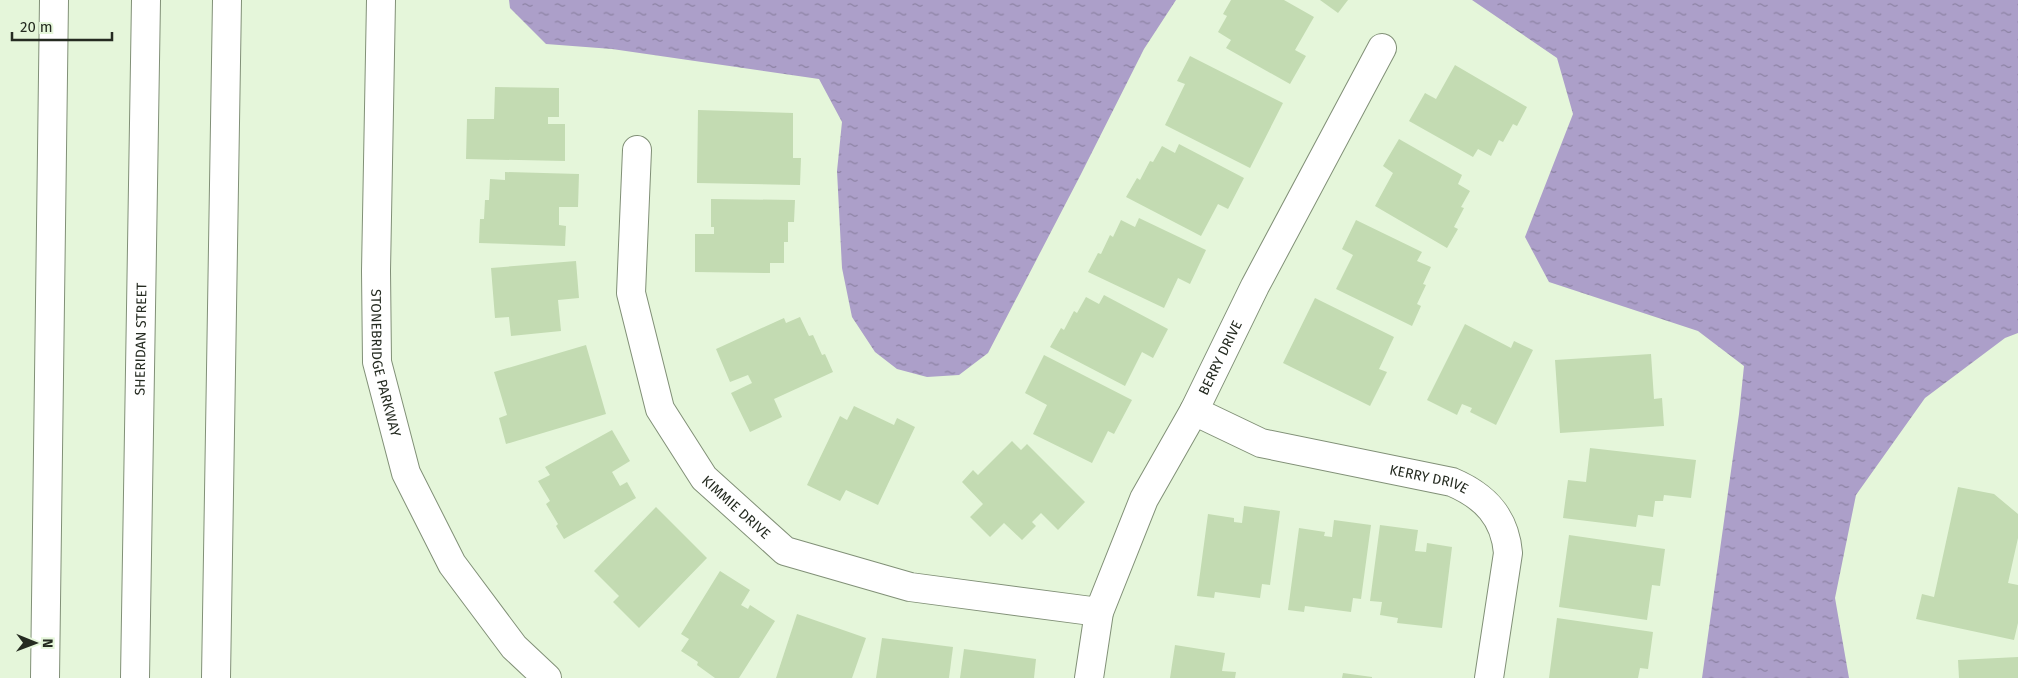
<svg xmlns="http://www.w3.org/2000/svg" width="2018" height="678" font-family="'Fira Sans',sans-serif">
<style>
.water{fill:url(#water-ripples)}
.building{fill:#c3dbb2}
.lines{fill:none;stroke-linecap:round;stroke-linejoin:round}
.street-casing{stroke:#819077;stroke-width:30}
.primary-casing{stroke:#819077;stroke-width:30}
.street{stroke:#fff;stroke-width:28}
.primary{stroke:#fff;stroke-width:28}
.labels{text-anchor:middle;dominant-baseline:central;stroke-width:4;stroke-linejoin:round;paint-order:stroke}
.street-label{font-size:14px;fill:#252b21;stroke:#e5f6da}
</style>
<defs>
<pattern id="water-ripples" width="26" height="14" patternUnits="userSpaceOnUse" patternTransform="scale(1.25)"><rect width="26" height="14" fill="#ac9fc9"/><path d="M2 4q2-2 4 0t4 0M15 11q2-2 4 0t4 0" fill="none" stroke="#8c82a3"/></pattern>
</defs>
<rect width="100%" height="100%" fill="#e5f6da"/>
<g class="water">
<polygon points="509,0 1176,0 1144,49 1080,176 988,353 959,375 927,377 897,369 875,352 852,317 842,268 837,171 842,122 819,79 612,49 546,44 510,8"/>
<polygon points="1472,0 2018,0 2018,333 2005,338 1925,398 1856,495 1835,598 1849,678 1702,678 1739,414 1744,366 1698,331 1549,282 1525,237 1573,114 1557,58"/>
</g>
<g class="building">
<polygon points="1231,0 1284,0 1314,17 1295,50 1306,56 1290,84 1226,48 1231,40 1218,32 1227,16 1223,14"/>
<polygon points="1320,0 1348,0 1338,13"/>
<polygon points="1190,56 1283,103 1250,168 1165,125 1185,84 1177,81"/>
<polygon points="1455,65 1527,107 1517,126 1513,124 1503,142 1499,140 1491,156 1478,149 1473,157 1409,121 1425,93 1436,99"/>
<polygon points="495,87 559,88 559,117 548,117 548,124 565,124 565,161 466,159 467,119 494,119"/>
<polygon points="698,110 793,113 793,158 801,158 800,185 697,183"/>
<polygon points="1399,139 1462,175 1458,184 1470,191 1461,207 1464,208 1454,227 1458,229 1447,248 1375,206 1393,173 1383,166"/>
<polygon points="1179,144 1244,178 1228,209 1218,204 1201,236 1126,197 1137,178 1140,180 1150,161 1153,162 1162,146 1175,153"/>
<polygon points="505,172 579,174 578,207 559,207 559,225 566,226 565,246 479,243 480,219 484,219 485,200 489,200 490,179 505,180"/>
<polygon points="711,199 795,200 794,222 788,222 788,242 784,242 784,263 770,263 770,273 695,272 695,234 714,234 714,227 711,227"/>
<polygon points="1139,218 1206,250 1190,284 1178,278 1164,308 1088,272 1098,253 1101,254 1110,235 1113,237 1121,220 1135,227"/>
<polygon points="1356,220 1422,252 1417,261 1431,267 1423,284 1426,285 1417,304 1421,306 1412,326 1336,289 1353,255 1342,249"/>
<polygon points="576,261 579,298 558,300 561,331 511,336 509,317 495,318 491,268"/>
<polygon points="1104,295 1168,329 1153,358 1142,352 1125,386 1050,347 1061,328 1064,330 1074,311 1077,313 1086,297 1099,304"/>
<polygon points="1315,298 1394,337 1379,369 1387,372 1370,406 1283,363"/>
<polygon points="800,317 809,336 813,335 822,355 825,354 833,372 774,399 782,417 750,432 731,393 752,383 748,375 730,382 716,349 784,318 786,323"/>
<polygon points="1465,324 1511,348 1514,341 1533,350 1496,425 1470,412 1472,408 1462,404 1457,415 1427,400"/>
<polygon points="586,345 606,414 506,444 499,418 507,415 494,372"/>
<polygon points="1651,354 1654,399 1662,398 1664,426 1560,433 1555,360"/>
<polygon points="1044,355 1132,400 1114,434 1108,431 1092,463 1033,434 1047,405 1025,393"/>
<polygon points="854,406 894,425 897,418 915,427 878,505 846,490 840,501 807,485 840,416 847,420"/>
<polygon points="612,430 630,461 612,472 620,486 627,482 636,498 564,539 556,526 558,524 546,504 550,501 538,481 550,475 545,467"/>
<polygon points="1012,441 1021,450 1027,444 1085,502 1058,530 1041,513 1032,522 1036,526 1022,540 1004,523 990,537 970,517 983,504 962,482 973,470 978,475"/>
<polygon points="1590,448 1696,460 1691,498 1664,495 1663,501 1655,501 1653,517 1638,515 1636,527 1563,518 1568,480 1586,482"/>
<polygon points="1958,487 1994,494 2018,514 2018,538 2008,583 2018,585 2018,623 2014,640 1916,619 1922,594 1934,597"/>
<polygon points="1244,506 1280,511 1270,585 1262,584 1260,598 1215,592 1214,598 1197,596 1208,514 1234,518 1234,522 1242,523"/>
<polygon points="656,507 707,558 639,628 613,602 619,596 594,571"/>
<polygon points="1334,520 1371,525 1361,599 1353,598 1351,612 1305,606 1304,612 1288,610 1299,528 1325,532 1324,536 1332,537"/>
<polygon points="1380,525 1418,530 1415,551 1426,552 1427,543 1452,547 1442,628 1397,623 1398,618 1380,615 1382,602 1370,601"/>
<polygon points="1569,535 1665,549 1660,586 1652,585 1647,620 1559,607"/>
<polygon points="720,571 750,590 741,605 748,609 750,605 775,621 739,678 715,678 697,665 698,662 681,651 689,639 681,634"/>
<polygon points="797,614 866,638 852,678 776,678"/>
<polygon points="1557,618 1653,632 1648,669 1640,668 1638,678 1549,678"/>
<polygon points="882,638 953,647 949,678 876,678"/>
<polygon points="1175,645 1225,653 1222,671 1236,672 1235,678 1170,678"/>
<polygon points="964,649 1036,659 1034,678 960,678"/>
<polygon points="2018,657 2018,678 1959,678 1958,660"/>
<polygon points="1343,673 1372,677 1372,678 1342,678"/>
</g>
<g class="lines">
<g class="street-casing">
<g id="street">
<path id="s1" d="M381,0L376,271L377,362L406,473L452,564L514,647L547,678"/>
<path id="s2" d="M637,150L631,293L660,409L704,478L785,551L910,587L1099,612"/>
<path id="s3" d="M1194,411L1261,443L1452,482C1485,496 1505,517 1508,553L1489,678"/>
<polyline points="45,678 54,0"/>
<path id="s4" d="M1089,678L1099,612L1144,499L1194,411L1255,286L1382,48"/>
</g>
</g>
<g class="primary-casing">
<g id="primary">
<path id="s5" d="M135,678L146,0"/>
<polyline points="216,678 227,0"/>
</g>
</g>
<use href="#street" class="street"/>
<use href="#primary" class="primary"/>
</g>
<g class="labels">
<g class="street-label">
<text stroke="none"><textPath href="#s5" startOffset="339">SHERIDAN STREET</textPath></text>
<text stroke="none"><textPath href="#s4" startOffset="349">BERRY DRIVE</textPath></text>
<text stroke="none"><textPath href="#s1" startOffset="364">STONEBRIDGE PARKWAY</textPath></text>
<text stroke="none"><textPath href="#s3" startOffset="246">KERRY DRIVE</textPath></text>
<text stroke="none"><textPath href="#s2" startOffset="388">KIMMIE DRIVE</textPath></text>
</g>
</g>
<g transform="translate(35 643) rotate(91)" stroke="#e5f6da" stroke-width="4" paint-order="stroke">
<path d="M0-4L9 19L0 12L-9 19Z" fill="#252b21"/>
<text y="-8" font-size="14" font-weight="bold" text-anchor="middle" fill="#252b21">N</text>
</g>
<path d="M12 32v8h100v-8" fill="none" stroke="#252b21" stroke-width="2.5"/>
<text x="20" y="32" font-size="15" fill="#252b21" stroke="#e5f6da" stroke-width="4" paint-order="stroke">20 m</text>
</svg>
